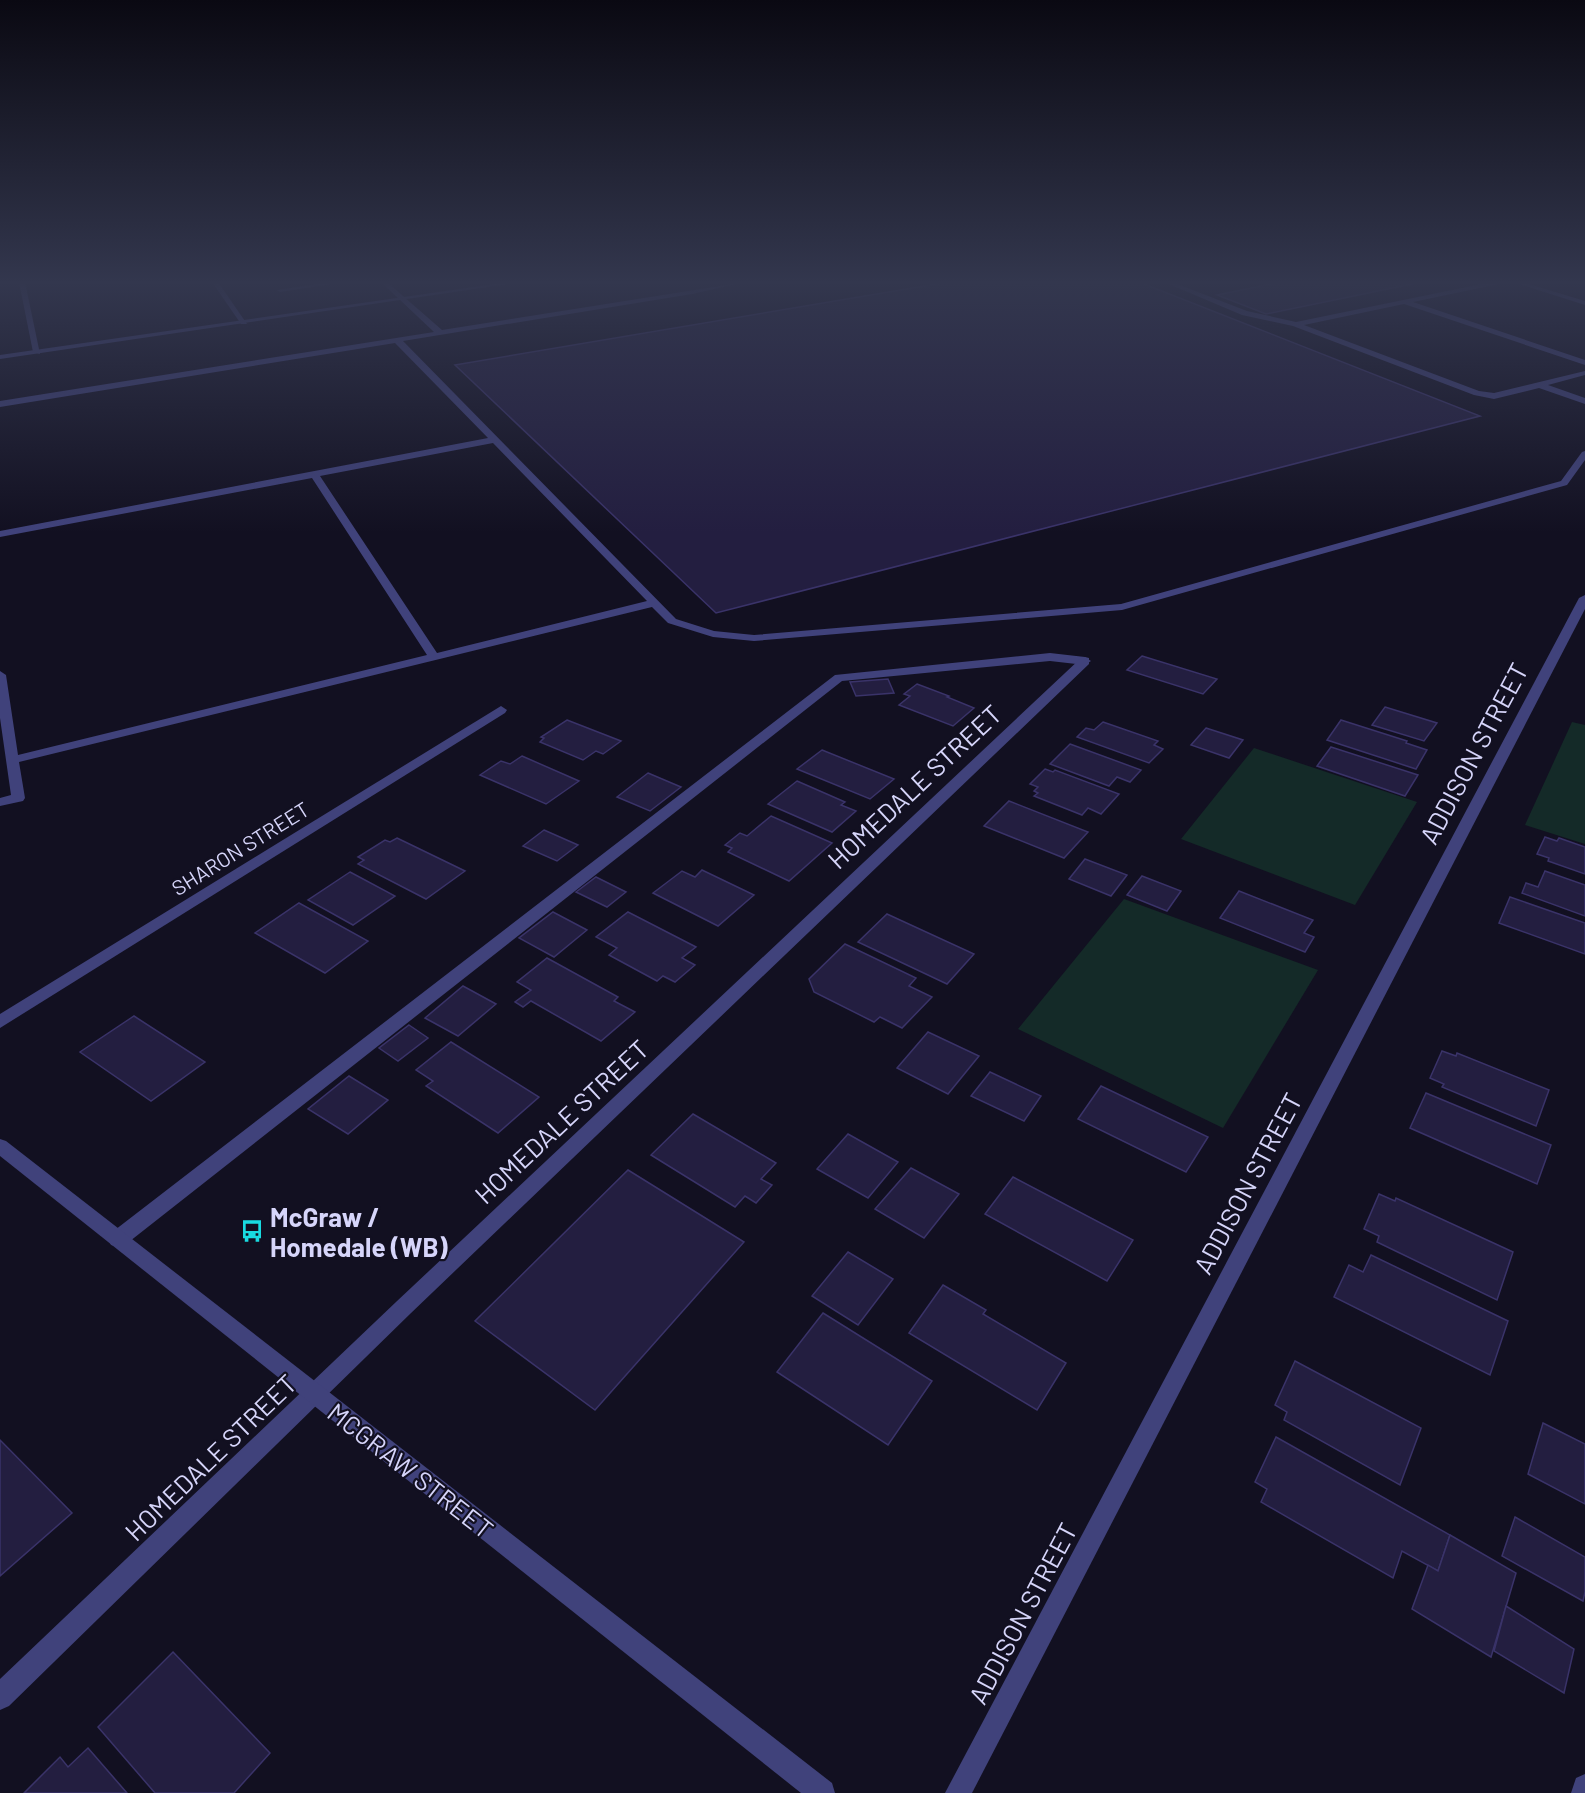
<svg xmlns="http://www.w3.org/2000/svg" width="1585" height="1793" font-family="Barlow,sans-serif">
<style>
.green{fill:#142a28}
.building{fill:#231e40;stroke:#3a3369;stroke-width:1.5}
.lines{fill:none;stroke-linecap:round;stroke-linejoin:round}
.service{fill:#40427b;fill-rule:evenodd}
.minor{fill:#40427b;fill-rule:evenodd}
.tertiary{fill:#40427b;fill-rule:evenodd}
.labels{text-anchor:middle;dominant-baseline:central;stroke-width:4.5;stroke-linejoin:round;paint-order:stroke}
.street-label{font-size:21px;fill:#d6d5fa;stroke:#121021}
.near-street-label{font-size:26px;fill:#d6d5fa;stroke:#121021}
.near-poi-label{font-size:26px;font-weight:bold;fill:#d6d5fa;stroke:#121021;text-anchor:start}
</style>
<rect width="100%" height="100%" fill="#121021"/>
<g class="green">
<polygon points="1572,722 1585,725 1585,844 1525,825"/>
<polygon points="1254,748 1417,802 1355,905 1181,839"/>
<polygon points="1124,899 1318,970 1223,1128 1018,1029"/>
</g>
<g class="building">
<polygon points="948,282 1139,282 1480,416 716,613 455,365"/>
<polygon points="1280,282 1422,282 1266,314 1217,295"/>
<polygon points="1142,656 1217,679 1203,694 1127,670"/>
<polygon points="888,679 894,693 856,696 850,682"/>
<polygon points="917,684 949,696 947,697 974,708 953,726 899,705 910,696 904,694"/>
<polygon points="1385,707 1437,723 1424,741 1372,725"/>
<polygon points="567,720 621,741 603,754 596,751 583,760 540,742 544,738 541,737"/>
<polygon points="1341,720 1407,741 1406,743 1427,750 1416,769 1327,740"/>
<polygon points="1103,722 1158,741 1154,745 1163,749 1149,763 1077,737 1086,728 1094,730"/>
<polygon points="1206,728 1243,740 1229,758 1191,745"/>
<polygon points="1070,744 1141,770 1130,782 1117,777 1109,786 1050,764"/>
<polygon points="1331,747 1418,775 1405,796 1317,766"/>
<polygon points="822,750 894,779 870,799 797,769"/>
<polygon points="522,756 579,781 546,804 480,775 501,761 510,764"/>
<polygon points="1045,769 1053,772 1055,770 1119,794 1101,814 1088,808 1082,815 1034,796 1038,793 1034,791 1038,787 1030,784"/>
<polygon points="648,773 681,787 650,811 617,797"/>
<polygon points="797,781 845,802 841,805 856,811 832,832 768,804"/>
<polygon points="1009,801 1088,832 1064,858 984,826"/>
<polygon points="771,816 832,843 789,881 728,852 732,848 725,845 740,833 747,836"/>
<polygon points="544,830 578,845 557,861 523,846"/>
<polygon points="1545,837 1557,841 1559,838 1585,847 1585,874 1548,861 1549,858 1537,854"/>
<polygon points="397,838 465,871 426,899 358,864 364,860 358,857 385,840 390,842"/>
<polygon points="1085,859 1127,875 1111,896 1069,879"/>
<polygon points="702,870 754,895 718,926 653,893 682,871 695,877"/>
<polygon points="1545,871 1585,885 1585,916 1522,893 1526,883 1538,887"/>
<polygon points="350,872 395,896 353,925 308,900"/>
<polygon points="1142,876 1181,891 1167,911 1127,895"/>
<polygon points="596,877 626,892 607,907 576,892"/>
<polygon points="1239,891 1313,920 1304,933 1314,937 1305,952 1220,918"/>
<polygon points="1510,897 1585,923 1585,954 1499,923"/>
<polygon points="299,903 368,941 325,973 255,933"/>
<polygon points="553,912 587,930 554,957 519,938"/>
<polygon points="628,912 696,947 682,958 695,965 675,982 663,976 657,981 609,955 617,948 596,937"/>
<polygon points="887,914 974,954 947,984 858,942"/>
<polygon points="845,944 916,978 909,986 932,997 902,1028 880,1017 874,1022 814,992 809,979"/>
<polygon points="547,958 618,997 614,1001 635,1012 601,1041 531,1001 523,1007 515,1002 531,990 517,982"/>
<polygon points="463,986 496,1004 458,1036 425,1018"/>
<polygon points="134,1016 205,1062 151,1101 80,1052"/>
<polygon points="409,1025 428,1038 398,1061 379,1048"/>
<polygon points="928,1032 979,1056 948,1094 897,1068"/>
<polygon points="451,1042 539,1097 498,1133 426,1086 433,1081 416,1070"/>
<polygon points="1442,1051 1456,1056 1457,1053 1549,1090 1536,1126 1442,1087 1444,1084 1430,1078"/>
<polygon points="990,1072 1041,1096 1024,1121 971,1096"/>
<polygon points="349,1076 388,1100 348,1134 308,1109"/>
<polygon points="1101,1086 1208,1137 1186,1172 1078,1119"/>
<polygon points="1426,1093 1551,1145 1537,1184 1410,1128"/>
<polygon points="693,1114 776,1163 761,1179 772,1185 756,1203 745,1196 735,1207 651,1155"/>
<polygon points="848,1134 898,1162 868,1198 817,1169"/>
<polygon points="911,1168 959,1194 924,1238 875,1209"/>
<polygon points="628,1170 744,1242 595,1410 475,1321"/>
<polygon points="1013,1177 1133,1240 1107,1281 985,1214"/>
<polygon points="1379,1194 1395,1201 1396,1198 1513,1252 1497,1300 1377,1242 1379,1236 1364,1229"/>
<polygon points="848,1252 893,1279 858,1325 812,1296"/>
<polygon points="1371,1255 1508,1321 1490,1375 1334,1297 1349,1265 1363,1272"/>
<polygon points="943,1285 986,1310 983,1314 1066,1363 1037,1410 909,1333"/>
<polygon points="823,1313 932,1381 888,1445 777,1372"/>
<polygon points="1295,1361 1421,1428 1400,1485 1284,1420 1287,1412 1275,1405"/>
<polygon points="1543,1423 1585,1444 1585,1504 1528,1474"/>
<polygon points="1276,1437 1450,1535 1438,1571 1402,1551 1393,1578 1261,1502 1267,1489 1255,1482"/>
<polygon points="0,1440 72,1513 0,1576"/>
<polygon points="1515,1517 1585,1557 1585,1592 1583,1601 1502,1556"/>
<polygon points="1450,1535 1516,1573 1491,1657 1412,1609 1428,1565 1438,1571"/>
<polygon points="1506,1606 1574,1649 1564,1693 1494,1651"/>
<polygon points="173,1652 270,1753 234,1793 155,1793 98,1727"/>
<polygon points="88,1748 127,1793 24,1793 60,1757 68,1767"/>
</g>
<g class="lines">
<g class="service">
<polygon points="19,282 25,282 40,354 33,352"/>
<polygon points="212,282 218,282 247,324 241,324"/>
<polygon points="330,282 345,282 280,292 277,290"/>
<path d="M381,282H387L442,330L745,282L692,294L403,341L676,619L714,631L754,635L1121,604L1561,481L1582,452L1585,451V460L1567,485L1122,610L754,641L713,637L668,623L652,607L19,762L25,798L23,801L0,806V798L11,795L0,718V671L6,675L18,755L427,655L312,478L0,537V531L488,438L395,343L0,407V401L434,332ZM493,443L647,601L437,653L320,476Z"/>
<polygon points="1164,282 1172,282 1247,311 1296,322 1491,282 1502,282 1499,284 1413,302 1585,360 1585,365 1404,304 1304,325 1479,391 1494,393 1585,371 1585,375 1548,385 1585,398 1585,404 1539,388 1494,399 1474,395 1293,326 1242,315"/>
<polygon points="1513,282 1522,282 1585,301 1585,305"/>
<polygon points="1050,653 1085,657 1091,661 1085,665 1050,661 842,681 125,1245 118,1247 111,1245 108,1239 111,1233 835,675"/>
<polygon points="1585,1774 1585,1793 1571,1793 1576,1778"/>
</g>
<g class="minor">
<polygon points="1585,595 1585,609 972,1793 945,1793 1579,598"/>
<polygon points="1085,657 1089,658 1089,664 410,1314 9,1706 0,1710 0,1679 396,1302 1081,658"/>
<polygon points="501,706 507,710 505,713 0,1028 0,1014"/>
</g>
<g class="tertiary">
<polygon points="508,282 522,282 0,359 0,355"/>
<polygon points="0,1139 6,1141 832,1783 835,1793 801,1793 0,1156"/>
</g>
</g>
<linearGradient id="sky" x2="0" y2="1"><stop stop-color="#0a0912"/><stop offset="0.53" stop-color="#33374e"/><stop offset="1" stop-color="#33374e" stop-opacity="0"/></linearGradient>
<rect width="1585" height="533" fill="url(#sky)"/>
<defs>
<g id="bus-bare" transform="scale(1.8)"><path d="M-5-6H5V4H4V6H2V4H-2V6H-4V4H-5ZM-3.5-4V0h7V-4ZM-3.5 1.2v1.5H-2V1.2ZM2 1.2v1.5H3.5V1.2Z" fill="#19dbe1" stroke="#121021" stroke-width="2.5" paint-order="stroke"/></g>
</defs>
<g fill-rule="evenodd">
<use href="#bus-bare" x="252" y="1231"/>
</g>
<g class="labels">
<g class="street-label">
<text transform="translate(240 848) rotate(-32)">SHARON STREET</text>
</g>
<g class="near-street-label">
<text transform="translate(1473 753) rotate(-62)">ADDISON STREET</text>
<text transform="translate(914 786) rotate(-43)">HOMEDALE STREET</text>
<text transform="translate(561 1121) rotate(-43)">HOMEDALE STREET</text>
<text transform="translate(1247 1183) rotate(-62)">ADDISON STREET</text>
<text transform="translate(210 1457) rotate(-44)">HOMEDALE STREET</text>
<text transform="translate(411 1470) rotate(38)">MCGRAW STREET</text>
<text transform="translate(1022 1613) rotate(-62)">ADDISON STREET</text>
</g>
<g class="near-poi-label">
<text x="270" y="1216">McGraw /<tspan x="270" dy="30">Homedale (WB)</tspan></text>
</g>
</g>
</svg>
